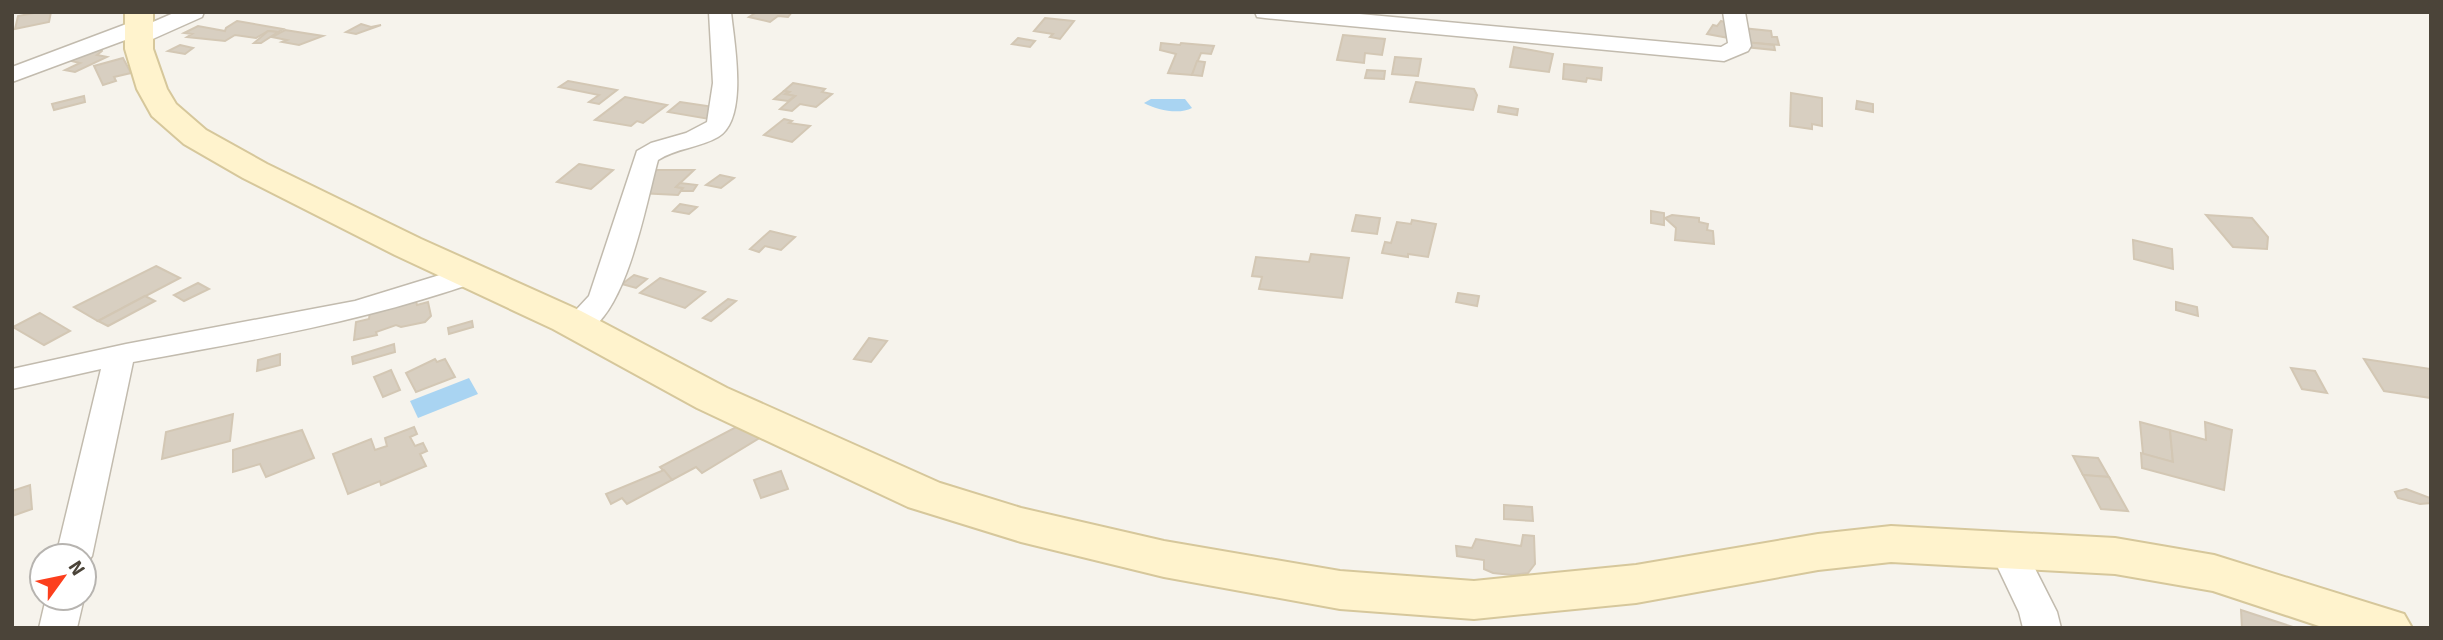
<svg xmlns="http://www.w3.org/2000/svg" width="2443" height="640" font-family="Signika,sans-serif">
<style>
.water{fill:#a9d4f2}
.building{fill:#d8cfc1;stroke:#d3c7b4;stroke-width:2}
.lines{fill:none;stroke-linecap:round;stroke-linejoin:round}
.minor-casing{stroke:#c2bbae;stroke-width:3}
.secondary-casing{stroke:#d6c79b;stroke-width:4}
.minor{fill:#fff;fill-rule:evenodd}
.secondary{fill:#fff3cd;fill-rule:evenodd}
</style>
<rect width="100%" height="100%" fill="#f6f3ec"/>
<g class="water">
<path d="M1151,99H1185L1192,108C1179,115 1157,110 1144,103Z"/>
<polygon points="469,378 478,394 418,418 410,401"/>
</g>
<g class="building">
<polygon points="39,12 51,12 49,22 15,29 18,16"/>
<polygon points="757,12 792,12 788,17 778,16 770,22 749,17"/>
<polygon points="1045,18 1074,21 1060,39 1050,37 1053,34 1034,31"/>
<polygon points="237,21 283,29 278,32 268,31 256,38 235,35 225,41 187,37 192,34 184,33 198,26 225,31 226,28"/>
<polygon points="1721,21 1732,24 1734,39 1707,34 1713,25 1717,26"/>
<polygon points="361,24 371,27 381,25 356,34 346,32"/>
<polygon points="1742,28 1771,31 1772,37 1777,37 1779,45 1744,42"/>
<polygon points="285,30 323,36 299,45 282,42 287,40 272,37"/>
<polygon points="268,31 278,32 261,43 254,43"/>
<polygon points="1343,35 1385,39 1382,55 1365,53 1364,63 1337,60"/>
<polygon points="1018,38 1035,41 1030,47 1012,44"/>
<polygon points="1744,42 1774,45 1775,50 1745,47"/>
<polygon points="1161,43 1180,45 1181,43 1214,46 1211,54 1201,53 1192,75 1168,73 1176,54 1160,50"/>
<polygon points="180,45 193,48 185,54 168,51"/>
<polygon points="1514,47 1553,54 1549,72 1510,67"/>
<polygon points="101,48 102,51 97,55 107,57 75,72 65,70 80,63 63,59"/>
<polygon points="1395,57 1421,59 1418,76 1392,74"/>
<polygon points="123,58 131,73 114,77 116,81 103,85 94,66"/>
<polygon points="1197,61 1205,62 1202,76 1192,75"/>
<polygon points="1564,64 1602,68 1601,80 1587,78 1586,82 1563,79"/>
<polygon points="1367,70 1385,71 1384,79 1365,78"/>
<polygon points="568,81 617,90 599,104 589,102 599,95 559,87"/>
<polygon points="1416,82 1474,89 1477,95 1473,110 1410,102"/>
<polygon points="793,83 825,89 822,92 832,94 816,107 800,104 792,111 780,109 795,96 785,94 789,92 784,91"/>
<polygon points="784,91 789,92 785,94 795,96 788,101 774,99"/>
<polygon points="1791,93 1822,98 1822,126 1812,124 1812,129 1790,126"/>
<polygon points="84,96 85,102 54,110 52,104"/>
<polygon points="625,97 667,105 643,123 637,121 631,126 595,120"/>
<polygon points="1857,101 1873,104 1873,112 1856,109"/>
<polygon points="680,102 714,107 709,119 668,112"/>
<polygon points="1499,106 1518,109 1517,115 1498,112"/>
<polygon points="784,119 792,121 789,123 810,126 792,142 764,135"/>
<polygon points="579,164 613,170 591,189 557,182"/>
<polygon points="648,170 694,170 676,187 683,188 678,195 639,193"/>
<polygon points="720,175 734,178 721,188 706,185"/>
<polygon points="680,183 697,185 693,191 681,191 683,188 676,187"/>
<polygon points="680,204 697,207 689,214 673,211"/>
<polygon points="1651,211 1664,213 1664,225 1651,223"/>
<polygon points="1356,215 1380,218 1377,234 1352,231"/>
<polygon points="1672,215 1699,218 1699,222 1708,224 1707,230 1713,231 1714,244 1675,240 1676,228 1665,218"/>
<polygon points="2206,215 2252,218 2268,237 2267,249 2233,247"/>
<polygon points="1412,220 1436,224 1428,257 1408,254 1408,257 1382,253 1385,242 1391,243 1397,222 1411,224"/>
<polygon points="770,231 795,237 781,250 765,246 759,252 750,249"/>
<polygon points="2133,240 2172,249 2173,269 2134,259"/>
<polygon points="1311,254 1349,258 1342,298 1259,289 1262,277 1252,276 1256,257 1309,262"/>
<polygon points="156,266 180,278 98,321 74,307"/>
<polygon points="634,275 647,279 636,288 622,284"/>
<polygon points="660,278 705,292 685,308 640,293"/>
<polygon points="198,283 209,289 184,301 174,295"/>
<polygon points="1458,293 1479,296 1477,306 1456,302"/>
<polygon points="145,296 155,301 108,326 98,321"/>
<polygon points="728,299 736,301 711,321 703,318"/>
<polygon points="416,301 417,305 428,302 431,316 425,322 401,327 396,325 376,332 377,335 354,340 356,322 369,319 370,311"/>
<polygon points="2176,302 2197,307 2198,316 2176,310"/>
<polygon points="40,313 70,331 44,345 13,327"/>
<polygon points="472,321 473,327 449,334 448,328"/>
<polygon points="869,338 887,341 871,362 854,359"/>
<polygon points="394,344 395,352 353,364 352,357"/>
<polygon points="280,354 280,365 257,371 258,360"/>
<polygon points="435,359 437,362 445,359 455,377 416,392 406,373"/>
<polygon points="2364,359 2431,369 2431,398 2384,391"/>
<polygon points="2291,368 2315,371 2327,393 2302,389"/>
<polygon points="391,370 400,390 383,397 374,377"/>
<polygon points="233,414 230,441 162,459 166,432"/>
<polygon points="2140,422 2170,430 2173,462 2143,454"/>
<polygon points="2205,422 2232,430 2224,490 2142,468 2141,453 2173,462 2170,430 2206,440"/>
<polygon points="738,426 761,437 702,473 696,467 672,480 660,467"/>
<polygon points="414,427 417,434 410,437 415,446 423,443 427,451 420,454 426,466 381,485 380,481 348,494 333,454 371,439 375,450 387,446 385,438"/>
<polygon points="302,430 314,458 266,477 260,464 233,472 233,450"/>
<polygon points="2073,456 2098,458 2109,477 2083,475"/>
<polygon points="664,470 672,480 627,504 622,498 611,504 606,494"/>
<polygon points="781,471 788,489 761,498 754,480"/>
<polygon points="2083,475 2109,477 2128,511 2101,509"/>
<polygon points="30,485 32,509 12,516 12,491"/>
<polygon points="2406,489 2430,498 2431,503 2420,504 2398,498 2395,492"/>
<polygon points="1504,505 1532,507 1533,521 1504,519"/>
<polygon points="1523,535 1534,536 1535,564 1528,573 1512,575 1493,573 1484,569 1484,560 1457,556 1456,546 1472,548 1476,539 1521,546"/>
<polygon points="2241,610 2296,628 2242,628"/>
</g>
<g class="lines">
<g class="minor-casing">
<g id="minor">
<polygon points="176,12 204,12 202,17 146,42 138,44 128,39 12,82 12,67 129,23 137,21 146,25"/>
<path d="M709,12H731C734,42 749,119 718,137C699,148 676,148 658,160C646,203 628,308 587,332C580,336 573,334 566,332L562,325L589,296L637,151L651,143L686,133L707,122L713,83Z"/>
<polygon points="1255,12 1338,12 1721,47 1728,43 1723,12 1745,12 1751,46 1748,51 1724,61 1265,18 1257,17"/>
<path d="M469,266L479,269L483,275L479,281C366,321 250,341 133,362L92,556L84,567V556H56L101,369L12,389V369L126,344L355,301Z"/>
<polygon points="2007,535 2020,539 2057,612 2061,628 2023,628 2019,612 1989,549 1994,539"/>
<polygon points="46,598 84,598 77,628 39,628"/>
</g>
</g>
<g class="secondary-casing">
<polygon id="secondary" points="125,12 153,12 153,49 167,89 176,104 206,130 267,164 421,239 581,311 727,388 940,483 1021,508 1164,541 1340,571 1474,581 1636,565 1818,534 1891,526 2115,538 2214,555 2404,614 2412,628 2325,628 2213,591 2115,574 1891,562 1818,570 1636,603 1474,619 1340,609 1164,577 1021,542 908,507 697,408 553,329 395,255 243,178 184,144 152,116 137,89 125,49"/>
</g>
<use href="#minor" class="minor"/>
<use href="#secondary" class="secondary"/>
</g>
<rect width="2443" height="640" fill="none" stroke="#4b4439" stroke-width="28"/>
<g transform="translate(63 577) rotate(57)"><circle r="33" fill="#ffffff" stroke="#b7b4b0" stroke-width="2"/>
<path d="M0-5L12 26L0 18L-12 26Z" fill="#fc3f1d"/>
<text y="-10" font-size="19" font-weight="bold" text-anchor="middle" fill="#4b4439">N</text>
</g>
</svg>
